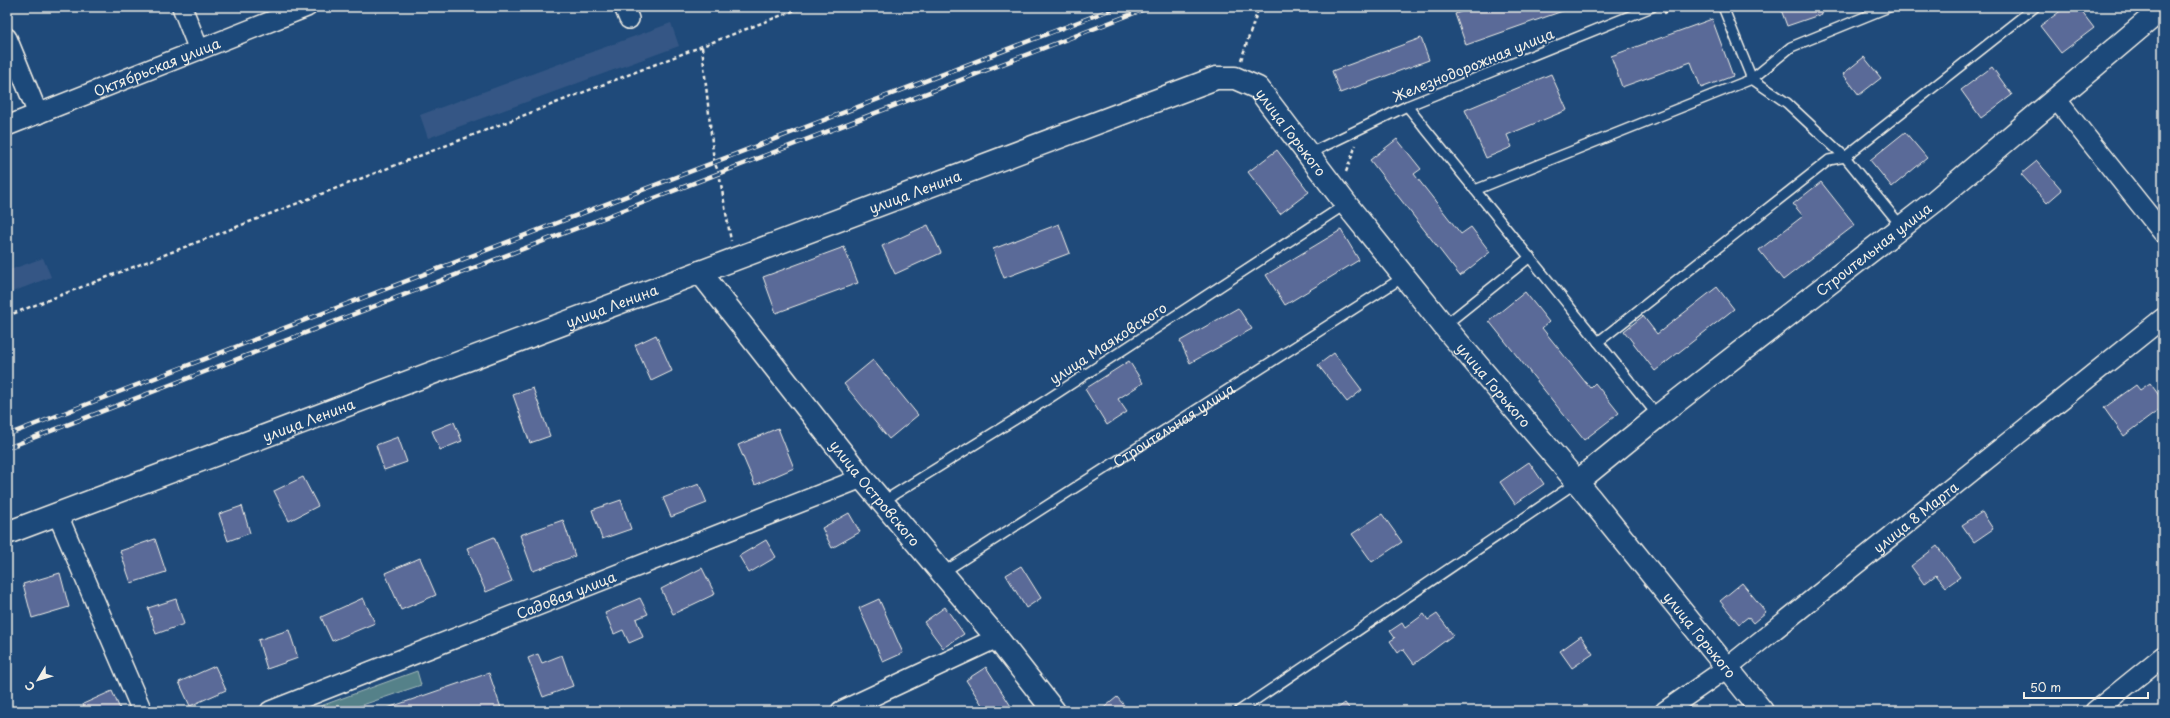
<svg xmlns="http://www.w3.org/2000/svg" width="2170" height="718" font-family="'Playpen Sans',sans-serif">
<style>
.built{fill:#355785}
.green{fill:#548189;stroke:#a4b9b8}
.building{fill:#5a6a98;stroke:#f4f1e8}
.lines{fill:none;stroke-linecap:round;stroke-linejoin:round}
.lane-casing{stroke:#f4f1e8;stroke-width:12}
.street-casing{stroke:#f4f1e8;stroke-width:22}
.secondary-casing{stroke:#f4f1e8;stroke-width:25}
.path{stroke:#f4f1e8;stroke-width:2.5;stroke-dasharray:4 3;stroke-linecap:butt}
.lane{stroke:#1f4a7a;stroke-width:9}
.street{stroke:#1f4a7a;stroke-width:19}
.secondary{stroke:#1f4a7a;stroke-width:22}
.rail-casing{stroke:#f4f1e8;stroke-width:4.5}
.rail{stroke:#1f4a7a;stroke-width:3;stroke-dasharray:9;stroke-linecap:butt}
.labels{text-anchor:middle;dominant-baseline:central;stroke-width:4;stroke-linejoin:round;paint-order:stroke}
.street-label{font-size:14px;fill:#f4f1e8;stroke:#1f4a7a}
</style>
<rect width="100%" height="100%" fill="#1f4a7a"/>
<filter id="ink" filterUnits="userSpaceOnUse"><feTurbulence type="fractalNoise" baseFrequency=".025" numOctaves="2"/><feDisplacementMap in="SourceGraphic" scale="8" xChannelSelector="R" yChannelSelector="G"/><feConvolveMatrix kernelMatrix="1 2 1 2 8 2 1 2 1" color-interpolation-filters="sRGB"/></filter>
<g filter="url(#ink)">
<g class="built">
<polygon points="671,23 679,46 428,138 420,115"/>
<polygon points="43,258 51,277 7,294 7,271"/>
</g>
<polygon class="green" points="417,671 421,685 345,711 307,711"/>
<g class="building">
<polygon points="1474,7 1574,7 1466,45 1455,14"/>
<polygon points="1780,7 1820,7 1822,14 1787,26"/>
<polygon points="2066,7 2078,7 2094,28 2061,53 2040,26"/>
<polygon points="1712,19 1733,76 1701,88 1691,62 1622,87 1611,56"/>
<polygon points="1421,38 1429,60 1340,93 1332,71"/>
<polygon points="1864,57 1881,78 1859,95 1843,74"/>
<polygon points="1992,67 2012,95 1981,118 1961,90"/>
<polygon points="1551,74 1567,110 1507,135 1512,147 1486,158 1465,110"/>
<polygon points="1905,132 1927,158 1892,187 1870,160"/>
<polygon points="1397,139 1421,169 1414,174 1461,234 1471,227 1490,252 1460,276 1370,160"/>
<polygon points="1277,150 1309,192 1280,214 1248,172"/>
<polygon points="2037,161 2062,190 2047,203 2021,174"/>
<polygon points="1821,182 1855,225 1783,280 1759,250 1803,216 1793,204"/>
<polygon points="1059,224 1070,253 1004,278 993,249"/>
<polygon points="928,225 941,253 895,274 882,246"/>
<polygon points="1341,230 1359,260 1285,305 1266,275"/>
<polygon points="844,247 858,283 776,313 763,277"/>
<polygon points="1717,287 1734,309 1655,371 1624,331 1643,316 1657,334"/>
<polygon points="1525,292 1549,322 1542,328 1590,388 1595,383 1619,413 1584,440 1489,321"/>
<polygon points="1238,308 1252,329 1190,363 1180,341"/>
<polygon points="656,335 672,371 651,381 635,345"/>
<polygon points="1334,353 1362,390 1347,402 1318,365"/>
<polygon points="873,360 918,415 889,439 844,384"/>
<polygon points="1129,361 1143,383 1118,399 1127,412 1107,425 1085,389"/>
<polygon points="2150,383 2163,401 2163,407 2124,436 2104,408 2136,385 2140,390"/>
<polygon points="533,388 550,436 530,443 513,395"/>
<polygon points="454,422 462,441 440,450 432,431"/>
<polygon points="778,428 794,468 755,485 738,445"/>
<polygon points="398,437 407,462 384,470 376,445"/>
<polygon points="1529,462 1544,484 1515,504 1500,482"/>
<polygon points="303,477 318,506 289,521 274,491"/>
<polygon points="699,484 707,503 671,517 663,498"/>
<polygon points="621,500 631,529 602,539 592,510"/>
<polygon points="242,506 250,533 228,541 219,514"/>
<polygon points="1982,512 1993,529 1974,542 1962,525"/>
<polygon points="849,513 860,532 832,548 822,528"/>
<polygon points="1382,514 1402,542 1372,562 1352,534"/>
<polygon points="563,520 575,556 533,571 520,535"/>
<polygon points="494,537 512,581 486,592 467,548"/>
<polygon points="155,539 166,572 131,583 120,551"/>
<polygon points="766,540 776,557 749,573 739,556"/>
<polygon points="1937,546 1960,577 1946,587 1936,575 1924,584 1911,566"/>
<polygon points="420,558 436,595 401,610 385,573"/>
<polygon points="1021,566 1041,598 1026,608 1006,575"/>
<polygon points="702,568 715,594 673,614 661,589"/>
<polygon points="60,573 69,607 32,618 23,584"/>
<polygon points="1742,583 1766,612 1753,623 1748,617 1739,624 1720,601"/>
<polygon points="363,598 375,623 332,641 321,617"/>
<polygon points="640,598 648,614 636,619 643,637 629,643 623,630 614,634 605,613"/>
<polygon points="176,599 184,624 156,634 148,608"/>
<polygon points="879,599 903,653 883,662 859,608"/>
<polygon points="945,607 964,634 943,648 924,622"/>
<polygon points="1424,614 1428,620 1437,614 1453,635 1414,664 1403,649 1398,653 1390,641 1395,638 1390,631 1402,623 1405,628"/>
<polygon points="289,630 298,658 267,669 258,640"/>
<polygon points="1581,636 1593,654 1572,668 1560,651"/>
<polygon points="538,654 542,663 562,655 573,686 543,697 528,658"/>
<polygon points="215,666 226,690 190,706 179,682"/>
<polygon points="986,667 1014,711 986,711 966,680"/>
<polygon points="489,673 502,711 379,711"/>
<polygon points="112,691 121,711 86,711 83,704"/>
<polygon points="1117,697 1129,711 1100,711"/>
<polygon points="1345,703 1351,711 1334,711"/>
</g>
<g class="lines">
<g class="lane-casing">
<g id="lane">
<polyline points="1723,7 1752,79 1787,103 1845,157 1902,227"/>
<polyline points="1407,106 1658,416"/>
<polyline points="1308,154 1407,106 1652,7"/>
<polyline points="1475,190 1752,79 1791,47 1889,7"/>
<polyline points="1444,326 1530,257"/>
<polyline points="1598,342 1829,160 1845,157 2035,7"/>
<polyline points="882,502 1048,399 1346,204"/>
<path id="s1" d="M942,573L1405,276"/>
<polyline points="1239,711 1577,482"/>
</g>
</g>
<g class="street-casing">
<g id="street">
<polyline points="182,7 199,50"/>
<polyline points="624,7 629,19"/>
<polyline points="7,38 38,114"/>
<polyline points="2056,99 2163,233"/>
<path id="s2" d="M7,126L307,7"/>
<polyline points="57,513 142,711"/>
<path id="s3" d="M270,711L862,478"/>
<polyline points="841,711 997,638"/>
<path id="s4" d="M1665,711L1728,667L2163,318"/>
<polyline points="2095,711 2163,656"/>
</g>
</g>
<g class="secondary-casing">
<g id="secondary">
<path id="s5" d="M700,272L862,478L997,638L1054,711"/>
<path id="s6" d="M1577,482L1658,416L1935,201L2163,8"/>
<path id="s7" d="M7,533L1216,78H1235L1258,88L1346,204L1444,326L1577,482L1762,711"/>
</g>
</g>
<g class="path">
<polyline points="1664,13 1678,7"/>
<polyline points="702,47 714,162 719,173 731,241"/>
<polyline points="1241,60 1259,7"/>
<polyline points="1346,172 1356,145"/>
<polyline points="7,316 803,7"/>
</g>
<use href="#lane" class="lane"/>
<use href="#street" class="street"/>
<use href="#secondary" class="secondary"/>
<g class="rail-casing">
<g id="rail">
<polyline points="7,435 1117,7"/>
<polyline points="7,448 1150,7"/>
</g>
</g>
<use href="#rail" class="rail"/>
</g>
</g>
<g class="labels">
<g class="street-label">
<text transform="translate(1473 65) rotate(-22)">Железнодорожная улица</text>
<text stroke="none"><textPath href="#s2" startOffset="161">Октябрьская улица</textPath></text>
<text stroke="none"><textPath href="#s7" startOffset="1391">улица Горького</textPath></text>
<text stroke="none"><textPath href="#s7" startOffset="970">улица Ленина</textPath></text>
<text stroke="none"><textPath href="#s6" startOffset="377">Строительная улица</textPath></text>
<text stroke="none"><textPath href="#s7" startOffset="646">улица Ленина</textPath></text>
<text transform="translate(1108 343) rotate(-33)">улица Маяковского</text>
<text stroke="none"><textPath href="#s7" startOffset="1715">улица Горького</textPath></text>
<text stroke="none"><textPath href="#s7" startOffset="322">улица Ленина</textPath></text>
<text stroke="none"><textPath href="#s1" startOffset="275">Строительная улица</textPath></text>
<text stroke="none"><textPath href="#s5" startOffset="282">улица Островского</textPath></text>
<text stroke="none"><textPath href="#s4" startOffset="317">улица 8 Марта</textPath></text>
<text stroke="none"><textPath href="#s3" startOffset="318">Садовая улица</textPath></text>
<text stroke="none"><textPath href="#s7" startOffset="2039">улица Горького</textPath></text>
</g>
</g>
<rect width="2170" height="718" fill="none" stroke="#1f4a7a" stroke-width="24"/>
<rect x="12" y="12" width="2146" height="694" fill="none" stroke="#f4f1e8" stroke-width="1.5" filter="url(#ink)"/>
<g transform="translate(38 680) rotate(232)" stroke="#1f4a7a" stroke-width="3" paint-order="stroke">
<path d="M0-3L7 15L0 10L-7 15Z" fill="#f4f1e8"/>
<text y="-6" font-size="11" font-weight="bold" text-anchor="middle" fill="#f4f1e8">С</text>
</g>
<path d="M2024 692v6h124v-6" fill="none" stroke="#f4f1e8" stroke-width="2"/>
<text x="2030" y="692" font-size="12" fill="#f4f1e8" stroke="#1f4a7a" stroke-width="3" paint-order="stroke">50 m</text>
</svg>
